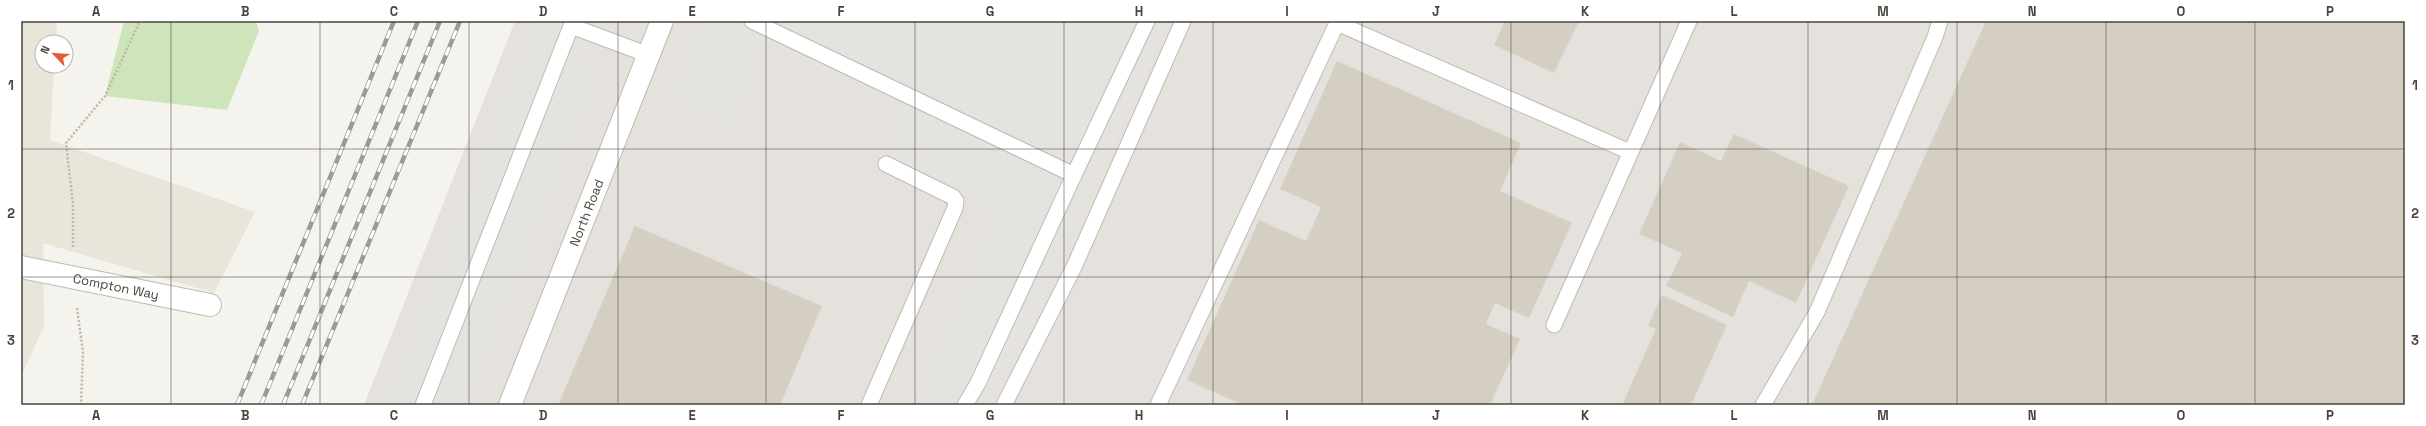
<svg xmlns="http://www.w3.org/2000/svg" width="2426" height="426" font-family="'Space Grotesk',sans-serif">
<style>
.residential{fill:#e8e5db}
.industrial{fill:#e5e2de}
.green{fill:#cee4ba}
.parking{fill:#e4e3e0}
.building{fill:#d5cfc3}
.lines{fill:none;stroke-linecap:round;stroke-linejoin:round}
.service-casing{stroke:#bfbbb0;stroke-width:17}
.minor-casing{stroke:#bfbbb0;stroke-width:24}
.path{stroke:#c0b8a3;stroke-width:2.5;stroke-dasharray:2 2;stroke-linecap:butt}
.service{stroke:#fff;stroke-width:15}
.minor{stroke:#fff;stroke-width:22}
.rail-casing{stroke:#9a9a9a;stroke-width:4.5}
.rail{stroke:#fff;stroke-width:3;stroke-dasharray:9;stroke-linecap:butt}
.grid{fill:none;stroke:#49443b;stroke-width:1;stroke-opacity:0.55}
.labels{text-anchor:middle;dominant-baseline:central;stroke-width:4;stroke-linejoin:round;paint-order:stroke}
.street-label{font-size:13px;fill:#49443b;stroke:#fff}
.neatline{fill:none;stroke:#49443b;stroke-width:1.5}
.grid-label{font-size:13px;text-anchor:middle;font-weight:bold;fill:#49443b}
</style>
<rect width="100%" height="100%" fill="#f5f3ed"/>
<polygon class="residential" points="21,21 57,21 56,42 42,42 42,66 54,66 50,140 255,212 214,293 43,243 44,326 21,377"/>
<polygon class="industrial" points="515,21 2405,21 2405,405 364,405"/>
<polygon class="green" points="124,21 256,21 259,31 227,110 105,96"/>
<g class="parking">
<polygon points="531,21 599,21 583,63 603,72 471,405 380,405"/>
<polygon points="698,21 1168,21 1025,336 999,382 981,405 907,405 987,228 970,193 884,154 905,105 769,45 732,129 666,103"/>
</g>
<g class="building">
<polygon points="1505,21 1579,21 1554,73 1494,45"/>
<polygon points="1986,21 2405,21 2405,405 1812,405"/>
<polygon points="1337,61 1521,143 1500,191 1572,223 1529,318 1495,303 1486,324 1520,339 1490,405 1243,405 1187,380 1259,220 1306,241 1321,207 1280,189"/>
<polygon points="1734,134 1849,186 1796,303 1749,281 1733,317 1666,286 1682,253 1639,234 1680,142 1721,161"/>
<polygon points="635,226 822,306 780,405 558,405"/>
<polygon points="1662,295 1727,325 1691,405 1622,405 1656,329 1648,326"/>
</g>
<g class="lines">
<g class="service-casing">
<g id="service">
<polyline points="752,21 1074,175 1147,21"/>
<polyline points="1337,23 1630,152"/>
<polyline points="571,26 649,55"/>
<polyline points="1554,325 1689,21"/>
<polyline points="423,405 573,21"/>
<polyline points="869,405 955,208 956,201 953,197 886,164"/>
<polyline points="965,405 978,383 1074,175"/>
<polyline points="1004,405 1074,267 1183,21"/>
<polyline points="1158,405 1338,21"/>
<polyline points="1763,405 1817,312 1935,37 1940,21"/>
</g>
</g>
<g class="minor-casing">
<g id="minor">
<path id="s1" d="M21,267L210,305"/>
<path id="s2" d="M510,405L662,21"/>
</g>
</g>
<g class="path">
<polyline points="73,247 73,204 66,143 105,96 140,21"/>
<polyline points="77,308 83,352 81,405"/>
</g>
<use href="#service" class="service"/>
<use href="#minor" class="minor"/>
<g class="rail-casing">
<g id="rail">
<polyline points="237,405 394,21"/>
<polyline points="261,405 418,21"/>
<polyline points="283,405 440,21"/>
<polyline points="302,405 460,21"/>
</g>
</g>
<use href="#rail" class="rail"/>
</g>
<path class="grid" d="M171,21V405M320,21V405M469,21V405M618,21V405M766,21V405M915,21V405M1064,21V405M1213,21V405M1362,21V405M1511,21V405M1660,21V405M1808,21V405M1957,21V405M2106,21V405M2255,21V405M21,149H2405M21,277H2405"/>
<g class="labels">
<g class="street-label">
<text stroke="none"><textPath href="#s2" startOffset="207">North Road</textPath></text>
<text stroke="none"><textPath href="#s1" startOffset="97">Compton Way</textPath></text>
</g>
</g>
<rect width="2426" height="426" fill="none" stroke="#ffffff" stroke-width="44"/>
<g transform="translate(54 54) rotate(295)"><circle r="19" fill="#ffffff" stroke="#b6b4b1"/>
<path d="M0-3L7 15L0 10L-7 15Z" fill="#e45c35"/>
<text y="-6" font-size="11" font-weight="bold" text-anchor="middle" fill="#49443b">N</text>
</g>
<rect x="22" y="22" width="2382" height="382" class="neatline"/>
<g class="grid-label">
<text x="96" y="16">A</text>
<text x="245" y="16">B</text>
<text x="394" y="16">C</text>
<text x="543" y="16">D</text>
<text x="692" y="16">E</text>
<text x="841" y="16">F</text>
<text x="990" y="16">G</text>
<text x="1139" y="16">H</text>
<text x="1287" y="16">I</text>
<text x="1436" y="16">J</text>
<text x="1585" y="16">K</text>
<text x="1734" y="16">L</text>
<text x="1883" y="16">M</text>
<text x="2032" y="16">N</text>
<text x="2181" y="16">O</text>
<text x="2330" y="16">P</text>
<text x="11" y="90">1</text>
<text x="2415" y="90">1</text>
<text x="11" y="218">2</text>
<text x="2415" y="218">2</text>
<text x="11" y="345">3</text>
<text x="2415" y="345">3</text>
<text x="96" y="420">A</text>
<text x="245" y="420">B</text>
<text x="394" y="420">C</text>
<text x="543" y="420">D</text>
<text x="692" y="420">E</text>
<text x="841" y="420">F</text>
<text x="990" y="420">G</text>
<text x="1139" y="420">H</text>
<text x="1287" y="420">I</text>
<text x="1436" y="420">J</text>
<text x="1585" y="420">K</text>
<text x="1734" y="420">L</text>
<text x="1883" y="420">M</text>
<text x="2032" y="420">N</text>
<text x="2181" y="420">O</text>
<text x="2330" y="420">P</text>
</g>
</svg>
